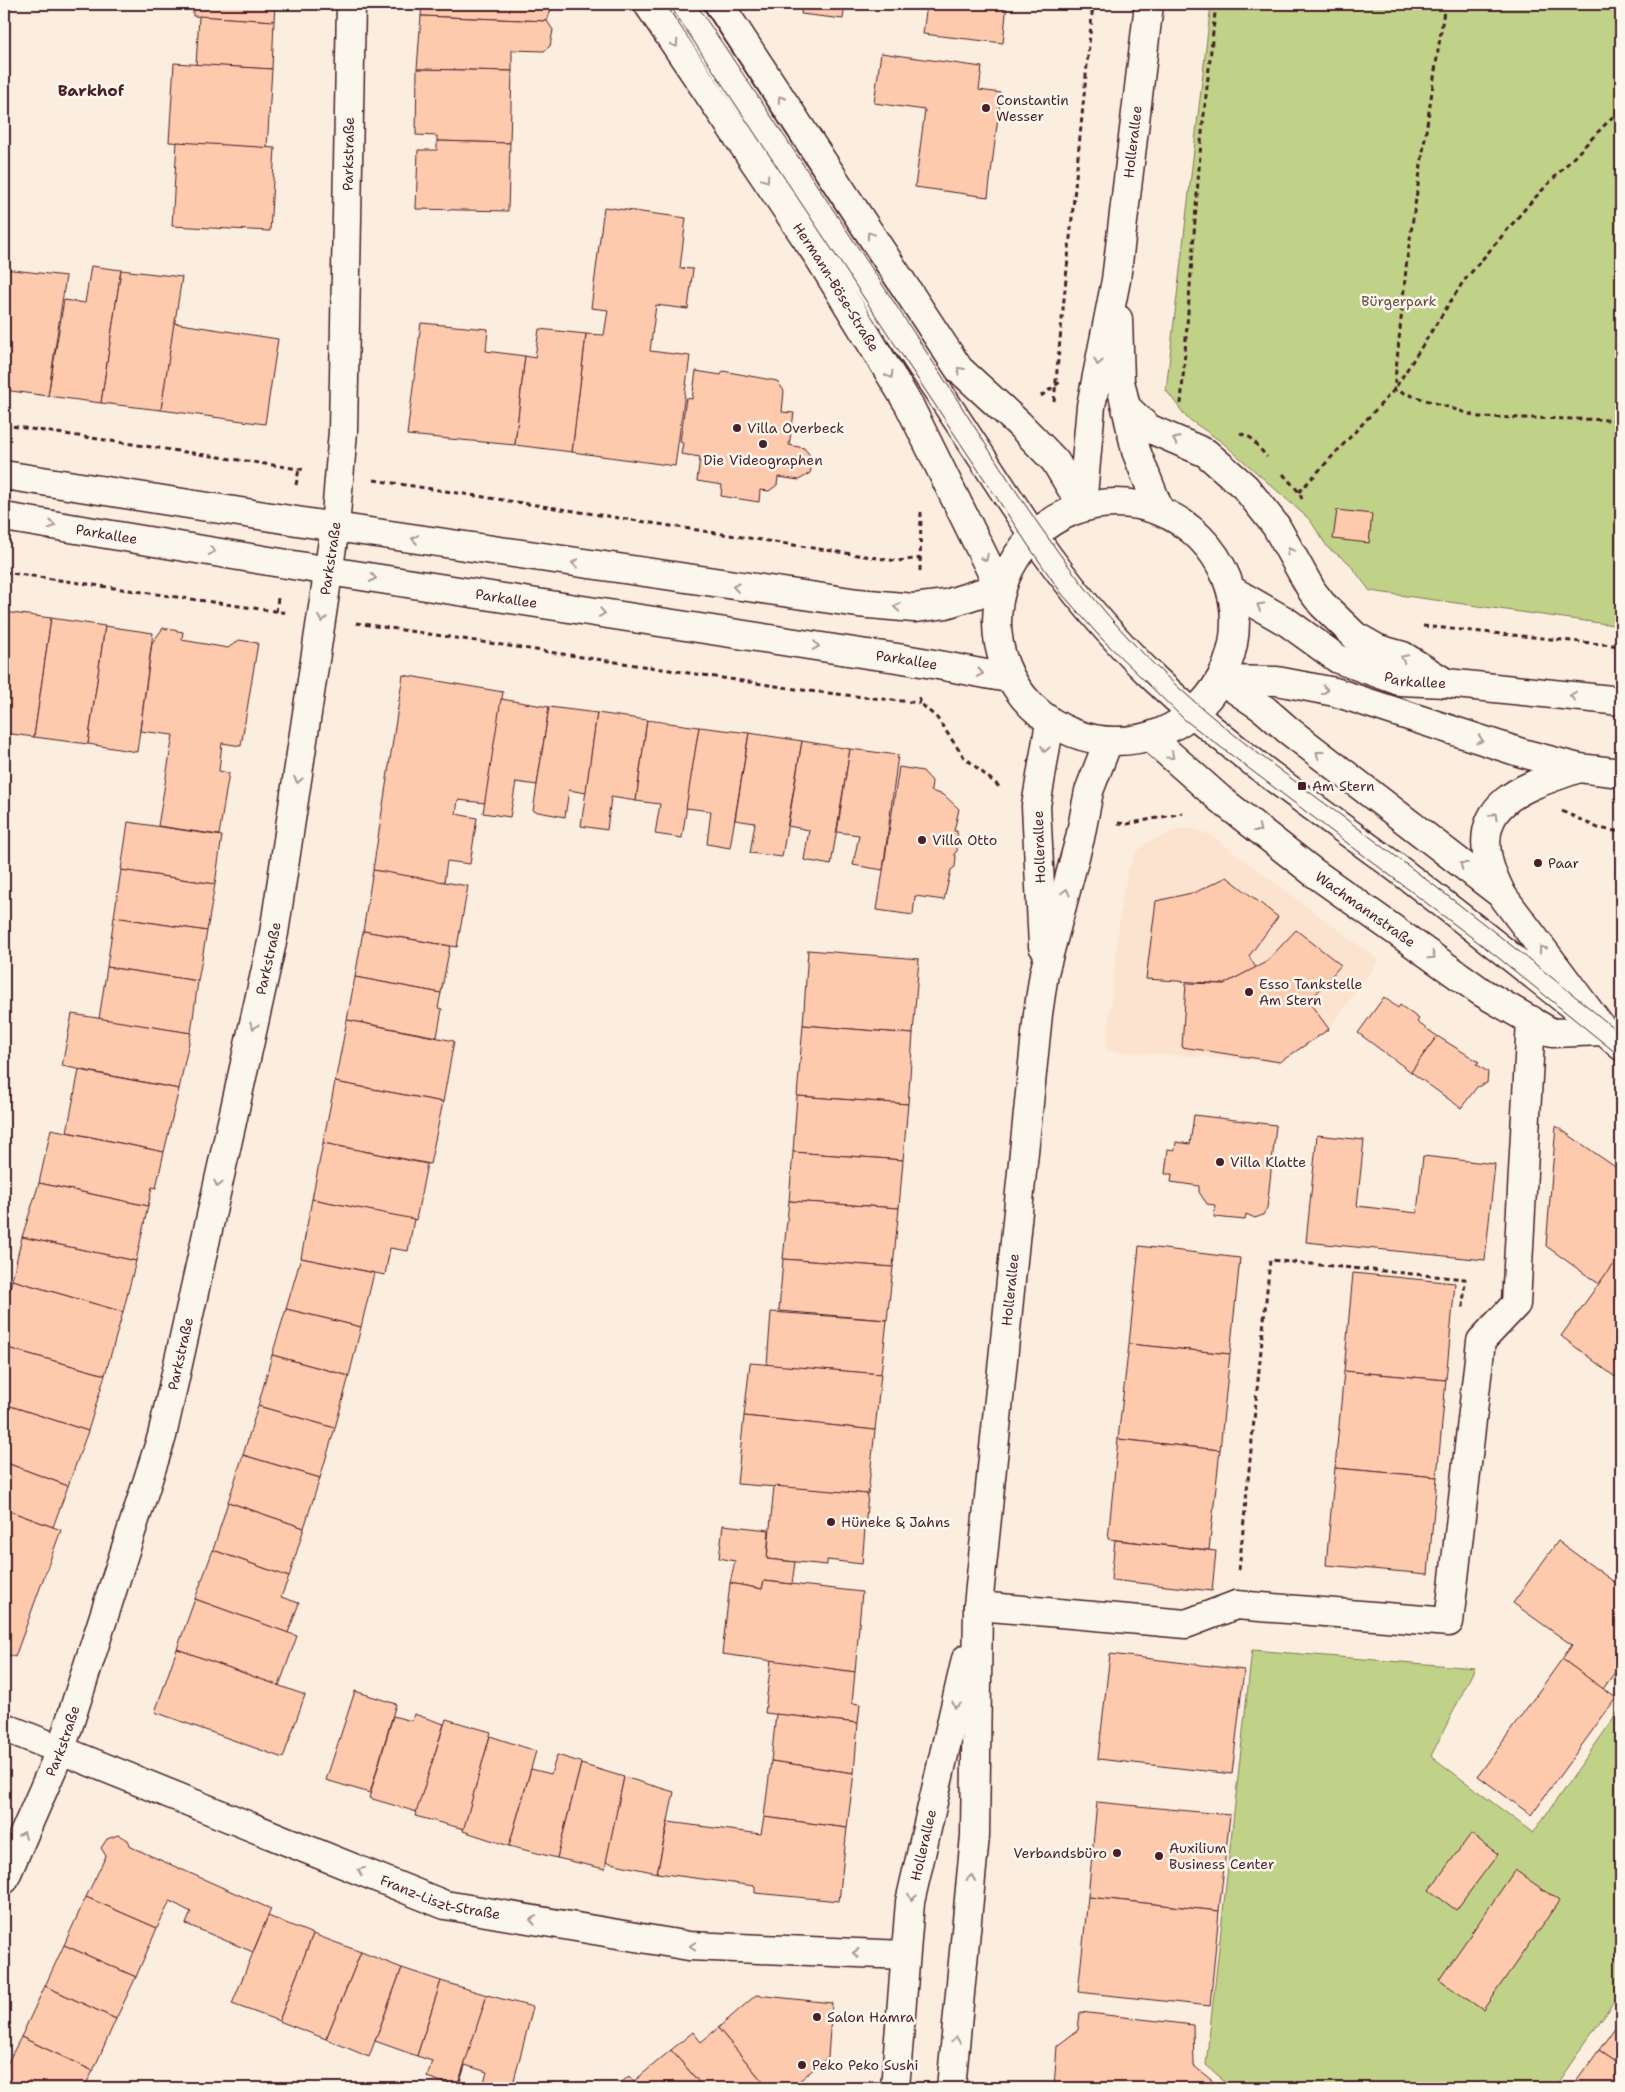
<svg xmlns="http://www.w3.org/2000/svg" width="1625" height="2092" font-family="'Shantell Sans',sans-serif">
<style>
.built{fill:#fce3d0}
.green{fill:#bfd287;stroke:#847859}
.building{fill:#fdcaad;stroke:#4a1f2b}
.lines{fill:none;stroke-linecap:round;stroke-linejoin:round}
.minor-casing{stroke:#4a1f2b;stroke-width:31}
.major-casing{stroke:#4a1f2b;stroke-width:31}
.path{stroke:#4a1f2b;stroke-width:3;stroke-dasharray:5 4;stroke-linecap:butt}
.minor{stroke:#fbf7ec;stroke-width:28}
.major{stroke:#fbf7ec;stroke-width:28}
.tram{stroke:#4a1f2b;stroke-width:1}
.oneway{stroke:#ab9695}
.poi-dot{fill:#4a1f2b;stroke:#fbf7ec;stroke-width:2}
.labels{text-anchor:middle;dominant-baseline:central;stroke-width:5;stroke-linejoin:round;paint-order:stroke}
.poi-label{font-size:14px;fill:#4a1f2b;stroke:#fbf7ec;text-anchor:start}
.street-label{font-size:14px;fill:#4a1f2b;stroke:#fbf7ec}
.park-label{font-size:14px;fill:#674c42;stroke:#fbf7ec}
.quarter-label{font-size:16px;font-weight:bold;fill:#4a1f2b;stroke:#fbf7ec}
</style>
<rect width="100%" height="100%" fill="#fbeedf"/>
<filter id="ink" filterUnits="userSpaceOnUse"><feTurbulence type="fractalNoise" baseFrequency=".02" numOctaves="2"/><feDisplacementMap in="SourceGraphic" scale="10" xChannelSelector="R" yChannelSelector="G"/><feConvolveMatrix kernelMatrix="1 2 1 2 8 2 1 2 1" color-interpolation-filters="sRGB"/></filter>
<g filter="url(#ink)">
<polygon class="built" points="1178,829 1194,829 1211,835 1379,960 1329,1029 1280,1062 1106,1051 1122,893 1128,871 1136,852 1146,843"/>
<g class="green">
<polygon points="1211,4 1621,4 1621,626 1370,591 1348,562 1328,548 1310,520 1222,442 1187,418 1166,390"/>
<polygon points="1252,1650 1475,1668 1431,1756 1533,1833 1621,1708 1621,1950 1615,1959 1621,1963 1621,1991 1554,2088 1233,2088 1206,2065"/>
</g>
<g class="building">
<polygon points="193,4 275,4 274,21 193,16"/>
<polygon points="422,4 550,4 552,7 547,21 421,16"/>
<polygon points="802,4 845,4 843,19 801,14"/>
<polygon points="927,4 1007,4 1003,43 923,34"/>
<polygon points="199,16 274,21 272,69 196,65"/>
<polygon points="421,16 547,21 553,30 550,46 544,51 512,50 512,71 417,69"/>
<polygon points="881,53 982,67 979,90 1001,93 988,197 915,187 925,110 874,103"/>
<polygon points="174,63 272,69 267,148 169,142"/>
<polygon points="417,69 512,71 510,143 437,141 437,136 416,135"/>
<polygon points="437,141 510,143 508,211 416,209 418,150 437,150"/>
<polygon points="177,142 275,148 270,231 172,226"/>
<polygon points="604,207 686,218 680,268 693,269 688,309 656,305 650,351 690,356 675,466 572,452 586,334 604,335 608,310 591,308"/>
<polygon points="91,266 121,270 101,403 48,396 64,300 85,303"/>
<polygon points="4,269 66,276 48,396 4,390"/>
<polygon points="121,270 182,277 161,410 101,403"/>
<polygon points="174,323 278,339 265,424 161,410"/>
<polygon points="421,323 488,329 486,351 525,356 515,445 407,435"/>
<polygon points="539,329 586,334 572,452 515,445 525,356 535,358"/>
<polygon points="696,371 721,375 723,371 777,381 784,391 782,412 794,413 789,445 804,448 813,459 810,473 799,480 778,477 777,485 769,491 760,490 759,502 721,496 722,485 697,481 700,457 681,454 683,443 680,442 686,398 692,399"/>
<polygon points="1337,510 1372,514 1369,543 1333,539"/>
<polygon points="4,612 51,618 34,737 4,733"/>
<polygon points="51,618 105,626 88,744 34,737"/>
<polygon points="105,626 153,633 137,752 88,744"/>
<polygon points="163,628 183,632 182,640 228,648 239,640 258,643 241,746 222,743 219,771 229,773 219,835 158,826 173,735 140,731 152,643"/>
<polygon points="403,675 503,692 485,803 458,800 456,814 477,818 470,864 447,861 444,883 373,870"/>
<polygon points="501,699 549,707 537,785 516,782 510,817 483,813"/>
<polygon points="549,707 597,713 586,793 569,790 565,817 533,811"/>
<polygon points="597,713 647,720 636,801 611,797 607,830 581,826"/>
<polygon points="647,720 699,727 682,838 655,834 660,804 636,801"/>
<polygon points="699,727 749,733 730,848 707,844 711,811 686,808"/>
<polygon points="749,733 802,741 782,857 750,853 755,823 735,820"/>
<polygon points="802,741 850,749 831,865 804,860 809,830 788,826"/>
<polygon points="850,749 898,755 883,870 853,865 859,835 837,832"/>
<polygon points="899,767 923,771 932,781 931,791 944,795 959,809 954,831 957,831 958,842 957,851 954,854 956,857 955,867 951,870 944,900 915,896 913,915 877,910"/>
<polygon points="128,822 222,836 215,884 121,870"/>
<polygon points="121,870 215,884 207,931 114,917"/>
<polygon points="373,870 468,886 457,947 363,931"/>
<polygon points="1227,877 1278,917 1249,956 1256,968 1224,984 1146,979 1156,901 1196,892"/>
<polygon points="114,917 207,931 198,981 107,967"/>
<polygon points="1296,930 1341,965 1309,1002 1329,1029 1280,1062 1182,1047 1186,983 1224,984 1266,962"/>
<polygon points="363,931 450,946 441,993 355,977"/>
<polygon points="808,950 919,959 913,1034 803,1025"/>
<polygon points="107,967 198,981 191,1033 99,1019"/>
<polygon points="355,977 441,993 438,1008 442,1009 437,1037 347,1020"/>
<polygon points="1384,997 1398,1008 1400,1005 1419,1019 1417,1022 1437,1036 1411,1072 1358,1033"/>
<polygon points="72,1014 191,1033 179,1089 62,1066"/>
<polygon points="347,1020 454,1041 443,1102 335,1082"/>
<polygon points="803,1025 913,1034 908,1104 797,1096"/>
<polygon points="1437,1036 1479,1062 1476,1064 1488,1072 1487,1083 1477,1087 1461,1108 1411,1072"/>
<polygon points="79,1070 179,1089 164,1152 67,1132"/>
<polygon points="335,1082 443,1102 430,1164 323,1143"/>
<polygon points="797,1096 908,1104 903,1160 793,1152"/>
<polygon points="1194,1115 1276,1125 1267,1208 1263,1215 1255,1218 1246,1214 1245,1220 1214,1217 1215,1205 1207,1204 1199,1192 1199,1186 1171,1182 1172,1174 1165,1174 1168,1149 1175,1150 1176,1142 1190,1144"/>
<polygon points="1556,1126 1621,1171 1621,1253 1599,1284 1546,1246"/>
<polygon points="51,1129 164,1152 156,1188 152,1187 148,1206 39,1183"/>
<polygon points="1317,1135 1364,1140 1357,1206 1417,1213 1423,1156 1495,1164 1485,1260 1306,1242"/>
<polygon points="323,1143 427,1164 416,1220 312,1199"/>
<polygon points="793,1152 903,1160 899,1208 789,1201"/>
<polygon points="39,1183 148,1206 136,1261 22,1237"/>
<polygon points="312,1199 414,1219 408,1251 390,1248 385,1275 301,1258"/>
<polygon points="789,1201 899,1208 893,1267 783,1259"/>
<polygon points="22,1237 136,1261 123,1312 12,1280"/>
<polygon points="1139,1246 1240,1258 1230,1354 1129,1344"/>
<polygon points="1621,1253 1621,1368 1615,1377 1561,1336"/>
<polygon points="301,1258 374,1273 361,1327 286,1309"/>
<polygon points="783,1259 893,1267 887,1320 779,1311"/>
<polygon points="1353,1273 1455,1283 1446,1380 1344,1371"/>
<polygon points="12,1280 123,1312 105,1375 4,1347 4,1311"/>
<polygon points="286,1309 361,1327 349,1376 272,1355"/>
<polygon points="771,1312 887,1320 881,1374 767,1365"/>
<polygon points="1129,1344 1230,1354 1220,1450 1118,1439"/>
<polygon points="4,1347 105,1375 88,1431 4,1404"/>
<polygon points="272,1355 349,1376 335,1428 258,1406"/>
<polygon points="750,1363 881,1374 875,1430 744,1416"/>
<polygon points="1344,1371 1446,1380 1437,1477 1335,1468"/>
<polygon points="4,1404 88,1431 68,1486 4,1462"/>
<polygon points="258,1406 335,1428 320,1478 243,1455"/>
<polygon points="744,1416 875,1430 868,1494 737,1484"/>
<polygon points="1118,1439 1220,1450 1209,1550 1108,1539"/>
<polygon points="243,1455 320,1478 304,1528 228,1502"/>
<polygon points="4,1462 68,1486 53,1527 4,1509"/>
<polygon points="1335,1468 1437,1477 1428,1574 1326,1565"/>
<polygon points="774,1486 868,1494 862,1564 827,1560 827,1565 767,1559"/>
<polygon points="228,1502 304,1528 289,1577 213,1550"/>
<polygon points="4,1509 61,1530 15,1657 4,1653"/>
<polygon points="723,1525 769,1530 767,1559 795,1562 792,1584 764,1581 762,1589 730,1583 735,1561 719,1558"/>
<polygon points="1115,1540 1216,1551 1212,1591 1111,1580"/>
<polygon points="1558,1541 1621,1587 1621,1664 1603,1689 1562,1659 1572,1645 1513,1603"/>
<polygon points="213,1550 289,1577 281,1597 299,1603 288,1633 195,1599"/>
<polygon points="764,1581 862,1592 855,1672 722,1654 730,1583 762,1589"/>
<polygon points="195,1599 297,1636 279,1686 177,1649"/>
<polygon points="177,1649 305,1695 283,1758 155,1712"/>
<polygon points="1110,1654 1244,1670 1232,1774 1098,1759"/>
<polygon points="1562,1659 1616,1698 1531,1815 1478,1776"/>
<polygon points="771,1660 855,1672 852,1703 860,1704 858,1723 765,1713"/>
<polygon points="355,1691 396,1704 370,1793 326,1780"/>
<polygon points="414,1714 444,1724 417,1812 369,1798 393,1716 412,1721"/>
<polygon points="776,1714 858,1723 854,1773 771,1761"/>
<polygon points="446,1719 491,1732 464,1829 415,1816"/>
<polygon points="490,1736 536,1751 509,1846 463,1831"/>
<polygon points="557,1755 580,1762 581,1764 557,1858 509,1846 531,1769 551,1774"/>
<polygon points="771,1761 854,1773 847,1828 764,1817"/>
<polygon points="581,1764 624,1777 605,1869 557,1858"/>
<polygon points="624,1777 674,1792 657,1873 606,1862"/>
<polygon points="1097,1802 1230,1815 1219,1911 1088,1897"/>
<polygon points="764,1817 847,1828 839,1901 755,1893 755,1886 657,1873 668,1822 761,1834"/>
<polygon points="1471,1834 1498,1854 1456,1910 1429,1890"/>
<polygon points="118,1835 128,1840 131,1847 271,1909 253,1952 186,1924 191,1912 170,1901 157,1928 86,1897 106,1856 101,1848 107,1839"/>
<polygon points="1515,1870 1559,1901 1483,2010 1439,1980"/>
<polygon points="86,1897 157,1928 136,1977 64,1945"/>
<polygon points="1088,1897 1219,1911 1210,2006 1078,1992"/>
<polygon points="268,1916 313,1934 279,2021 232,2004"/>
<polygon points="313,1934 361,1952 326,2039 279,2021"/>
<polygon points="64,1945 136,1977 116,2019 45,1986"/>
<polygon points="361,1952 402,1968 369,2057 326,2039"/>
<polygon points="402,1968 441,1981 417,2056 375,2041"/>
<polygon points="441,1981 487,1995 460,2082 453,2086 427,2077 432,2061 417,2056"/>
<polygon points="45,1986 116,2019 93,2071 21,2037"/>
<polygon points="487,1995 533,2007 512,2088 483,2086 487,2072 465,2065 459,2081"/>
<polygon points="756,1995 832,2003 828,2057 791,2088 768,2088 718,2028"/>
<polygon points="1080,2012 1193,2025 1194,2066 1221,2088 1054,2088 1057,2046 1078,2030"/>
<polygon points="1621,2019 1621,2065 1599,2050"/>
<polygon points="718,2028 768,2088 704,2088 671,2050 693,2032 701,2042"/>
<polygon points="21,2037 93,2071 84,2088 14,2088 4,2083 4,2070"/>
<polygon points="671,2050 704,2088 639,2088 633,2082"/>
<polygon points="1599,2050 1621,2065 1621,2088 1577,2088 1573,2086"/>
<polygon points="629,2076 639,2088 615,2088"/>
<polygon points="4,2083 14,2088 4,2088"/>
</g>
<g class="lines">
<g class="minor-casing">
<g id="minor">
<path d="M683,4L1033,535C1069,587 1111,637 1156,680C1229,749 1313,806 1394,866C1465,920 1534,975 1604,1031"/>
<polyline points="4,475 335,527 858,603 914,608 946,604 999,587"/>
<path id="s1" d="M4,517L329,571L867,654C915,659 961,670 1009,678"/>
<polyline points="1221,680 1264,709 1288,730 1502,895 1604,1031 1621,1046"/>
<path id="s2" d="M1150,737L1220,799L1313,872L1483,993L1552,1033L1604,1031"/>
<path d="M1502,895C1497,884 1490,871 1488,859C1475,797 1533,785 1579,768"/>
<polyline points="978,1606 1186,1624 1236,1605 1449,1622 1481,1341 1516,1304 1531,1020"/>
<path id="s3" d="M4,1727L445,1905L689,1946L905,1955"/>
<path id="s4" d="M4,1880L61,1749L162,1436L274,933L335,527L343,431L351,4"/>
</g>
</g>
<g class="major-casing">
<g id="major">
<path id="s5" d="M648,4L818,256L909,405L999,587"/>
<polyline points="719,4 959,369 1019,424 1055,461 1082,506"/>
<polyline points="1118,319 1120,381 1136,451 1159,509"/>
<polyline points="1128,409 1148,428 1206,453 1245,487 1276,526 1312,591 1322,604 1355,636 1378,649 1403,656 1446,683"/>
<circle cx="1116" cy="622" r="119"/>
<path id="s6" d="M1082,506L1091,406L1116,280L1149,4"/>
<path id="s7" d="M1233,591L1287,622L1338,659L1400,681L1446,683L1621,701"/>
<polyline points="1221,680 1277,681 1335,692 1522,753 1579,768 1621,773"/>
<polyline points="1043,946 1036,806 1050,722"/>
<path id="s8" d="M895,2088L910,1902L966,1659"/>
<path id="s9" d="M951,2088L975,1836L978,1606L1038,1014L1044,973L1080,838L1089,791L1108,742"/>
</g>
</g>
<g class="path">
<polyline points="1445,4 1407,259 1394,390 1479,417 1621,420"/>
<polyline points="1041,396 1060,382"/>
<polyline points="1054,401 1093,4"/>
<polyline points="1181,404 1201,142 1216,4"/>
<polyline points="4,425 306,470"/>
<polyline points="1240,433 1251,438 1267,457"/>
<polyline points="1283,474 1299,492 1302,499"/>
<polyline points="374,480 897,561 922,558"/>
<polyline points="296,485 299,469"/>
<polyline points="1299,492 1394,390 1463,282 1530,203 1621,108"/>
<polyline points="920,571 921,512"/>
<polyline points="4,572 288,613"/>
<polyline points="276,612 278,598"/>
<polyline points="356,623 809,691 920,703"/>
<polyline points="1423,626 1621,646"/>
<polyline points="919,697 920,703 937,718 963,756 1002,789"/>
<polyline points="1562,811 1598,828 1621,832"/>
<polyline points="1118,823 1127,824 1183,813"/>
<polyline points="1239,1570 1270,1260 1465,1279 1463,1308"/>
</g>
<use href="#minor" class="minor"/>
<use href="#major" class="major"/>
<g class="tram">
<polyline points="669,4 1032,551 1062,594 1101,638 1185,720 1495,955 1621,1057"/>
<path d="M696,4C776,123 855,242 933,362C993,454 1049,551 1123,632C1194,711 1282,771 1366,834C1453,899 1538,965 1621,1034"/>
</g>
</g>
<defs><path id="oneway-chevron" d="M-2-3.5L2.5 0L-2 3.5" fill="none" stroke-width="1.6" stroke-linecap="round" stroke-linejoin="round" transform="scale(1.25)"/></defs>
<g class="oneway">
<use href="#oneway-chevron" transform="translate(675 44) rotate(56)"/>
<use href="#oneway-chevron" transform="translate(781 99) rotate(-123)"/>
<use href="#oneway-chevron" transform="translate(766 179) rotate(56)"/>
<use href="#oneway-chevron" transform="translate(870 235) rotate(-124)"/>
<use href="#oneway-chevron" transform="translate(1098 362) rotate(102)"/>
<use href="#oneway-chevron" transform="translate(960 370) rotate(-132)"/>
<use href="#oneway-chevron" transform="translate(890 375) rotate(59)"/>
<use href="#oneway-chevron" transform="translate(1176 440) rotate(-157)"/>
<use href="#oneway-chevron" transform="translate(52 525) rotate(9)"/>
<use href="#oneway-chevron" transform="translate(415 539) rotate(-172)"/>
<use href="#oneway-chevron" transform="translate(212 551) rotate(9)"/>
<use href="#oneway-chevron" transform="translate(1290 551) rotate(-119)"/>
<use href="#oneway-chevron" transform="translate(985 558) rotate(64)"/>
<use href="#oneway-chevron" transform="translate(575 563) rotate(-172)"/>
<use href="#oneway-chevron" transform="translate(373 578) rotate(9)"/>
<use href="#oneway-chevron" transform="translate(736 587) rotate(-172)"/>
<use href="#oneway-chevron" transform="translate(1260 606) rotate(-150)"/>
<use href="#oneway-chevron" transform="translate(897 607) rotate(-175)"/>
<use href="#oneway-chevron" transform="translate(602 613) rotate(9)"/>
<use href="#oneway-chevron" transform="translate(322 619) rotate(99)"/>
<use href="#oneway-chevron" transform="translate(816 646) rotate(9)"/>
<use href="#oneway-chevron" transform="translate(1404 658) rotate(-154)"/>
<use href="#oneway-chevron" transform="translate(980 673) rotate(10)"/>
<use href="#oneway-chevron" transform="translate(1325 690) rotate(10)"/>
<use href="#oneway-chevron" transform="translate(1573 696) rotate(-174)"/>
<use href="#oneway-chevron" transform="translate(1480 740) rotate(18)"/>
<use href="#oneway-chevron" transform="translate(1045 749) rotate(100)"/>
<use href="#oneway-chevron" transform="translate(1319 754) rotate(-143)"/>
<use href="#oneway-chevron" transform="translate(1171 756) rotate(42)"/>
<use href="#oneway-chevron" transform="translate(298 780) rotate(99)"/>
<use href="#oneway-chevron" transform="translate(1494 816) rotate(-60)"/>
<use href="#oneway-chevron" transform="translate(1258 829) rotate(38)"/>
<use href="#oneway-chevron" transform="translate(1463 865) rotate(-143)"/>
<use href="#oneway-chevron" transform="translate(1066 892) rotate(-75)"/>
<use href="#oneway-chevron" transform="translate(1542 949) rotate(-126)"/>
<use href="#oneway-chevron" transform="translate(1432 956) rotate(35)"/>
<use href="#oneway-chevron" transform="translate(254 1026) rotate(103)"/>
<use href="#oneway-chevron" transform="translate(218 1184) rotate(103)"/>
<use href="#oneway-chevron" transform="translate(956 1705) rotate(103)"/>
<use href="#oneway-chevron" transform="translate(23 1835) rotate(-66)"/>
<use href="#oneway-chevron" transform="translate(361 1871) rotate(-158)"/>
<use href="#oneway-chevron" transform="translate(971 1878) rotate(-85)"/>
<use href="#oneway-chevron" transform="translate(912 1897) rotate(101)"/>
<use href="#oneway-chevron" transform="translate(533 1920) rotate(-170)"/>
<use href="#oneway-chevron" transform="translate(693 1946) rotate(-176)"/>
<use href="#oneway-chevron" transform="translate(856 1953) rotate(-178)"/>
<use href="#oneway-chevron" transform="translate(956 2040) rotate(-84)"/>
</g>
</g>
<g class="poi-dot">
<circle cx="986" cy="108" r="5"/>
<circle cx="737" cy="428" r="5"/>
<circle cx="763" cy="444" r="5"/>
<rect x="1297" y="781" width="10" height="10" rx="2.5"/>
<circle cx="922" cy="840" r="5"/>
<circle cx="1538" cy="863" r="5"/>
<circle cx="1249" cy="992" r="5"/>
<circle cx="1220" cy="1162" r="5"/>
<circle cx="831" cy="1522" r="5"/>
<circle cx="1117" cy="1853" r="5"/>
<circle cx="1159" cy="1856" r="5"/>
<circle cx="817" cy="2017" r="5"/>
<circle cx="802" cy="2065" r="5"/>
</g>
<g class="labels">
<g class="poi-label">
<text x="996" y="100">Constantin<tspan x="996" dy="16">Wesser</tspan></text>
<text x="747" y="428">Villa Overbeck</text>
<text x="763" y="460" text-anchor="middle">Die Videographen</text>
<text x="1312" y="786">Am Stern</text>
<text x="932" y="840">Villa Otto</text>
<text x="1548" y="863">Paar</text>
<text x="1259" y="984">Esso Tankstelle<tspan x="1259" dy="16">Am Stern</tspan></text>
<text x="1230" y="1162">Villa Klatte</text>
<text x="841" y="1522">Hüneke &amp; Jahns</text>
<text x="1169" y="1848">Auxilium<tspan x="1169" dy="16">Business Center</tspan></text>
<text x="1107" y="1853" text-anchor="end">Verbandsbüro</text>
<text x="827" y="2017">Salon Hamra</text>
<text x="812" y="2065">Peko Peko Sushi</text>
</g>
<g class="street-label">
<text stroke="none"><textPath href="#s6" startOffset="368">Hollerallee</textPath></text>
<text stroke="none"><textPath href="#s4" startOffset="1771">Parkstraße</textPath></text>
<text stroke="none"><textPath href="#s5" startOffset="340">Hermann-Böse-Straße</textPath></text>
<text stroke="none"><textPath href="#s1" startOffset="104">Parkallee</textPath></text>
<text stroke="none"><textPath href="#s4" startOffset="1366">Parkstraße</textPath></text>
<text stroke="none"><textPath href="#s1" startOffset="509">Parkallee</textPath></text>
<text stroke="none"><textPath href="#s1" startOffset="914">Parkallee</textPath></text>
<text stroke="none"><textPath href="#s7" startOffset="206">Parkallee</textPath></text>
<text transform="translate(1039 847) rotate(-92)">Hollerallee</text>
<text stroke="none"><textPath href="#s2" startOffset="276">Wachmannstraße</textPath></text>
<text stroke="none"><textPath href="#s4" startOffset="961">Parkstraße</textPath></text>
<text stroke="none"><textPath href="#s9" startOffset="801">Hollerallee</textPath></text>
<text stroke="none"><textPath href="#s4" startOffset="556">Parkstraße</textPath></text>
<text stroke="none"><textPath href="#s4" startOffset="151">Parkstraße</textPath></text>
<text stroke="none"><textPath href="#s8" startOffset="245">Hollerallee</textPath></text>
<text stroke="none"><textPath href="#s3" startOffset="469">Franz-Liszt-Straße</textPath></text>
</g>
<g class="park-label">
<text x="1399" y="301">Bürgerpark</text>
</g>
<g class="quarter-label">
<text x="91" y="90">Barkhof</text>
</g>
</g>
<rect width="1625" height="2092" fill="none" stroke="#fbf7ec" stroke-width="20"/>
<rect x="10" y="10" width="1605" height="2072" fill="none" stroke="#4a1f2b" stroke-width="2" filter="url(#ink)"/>
</svg>
